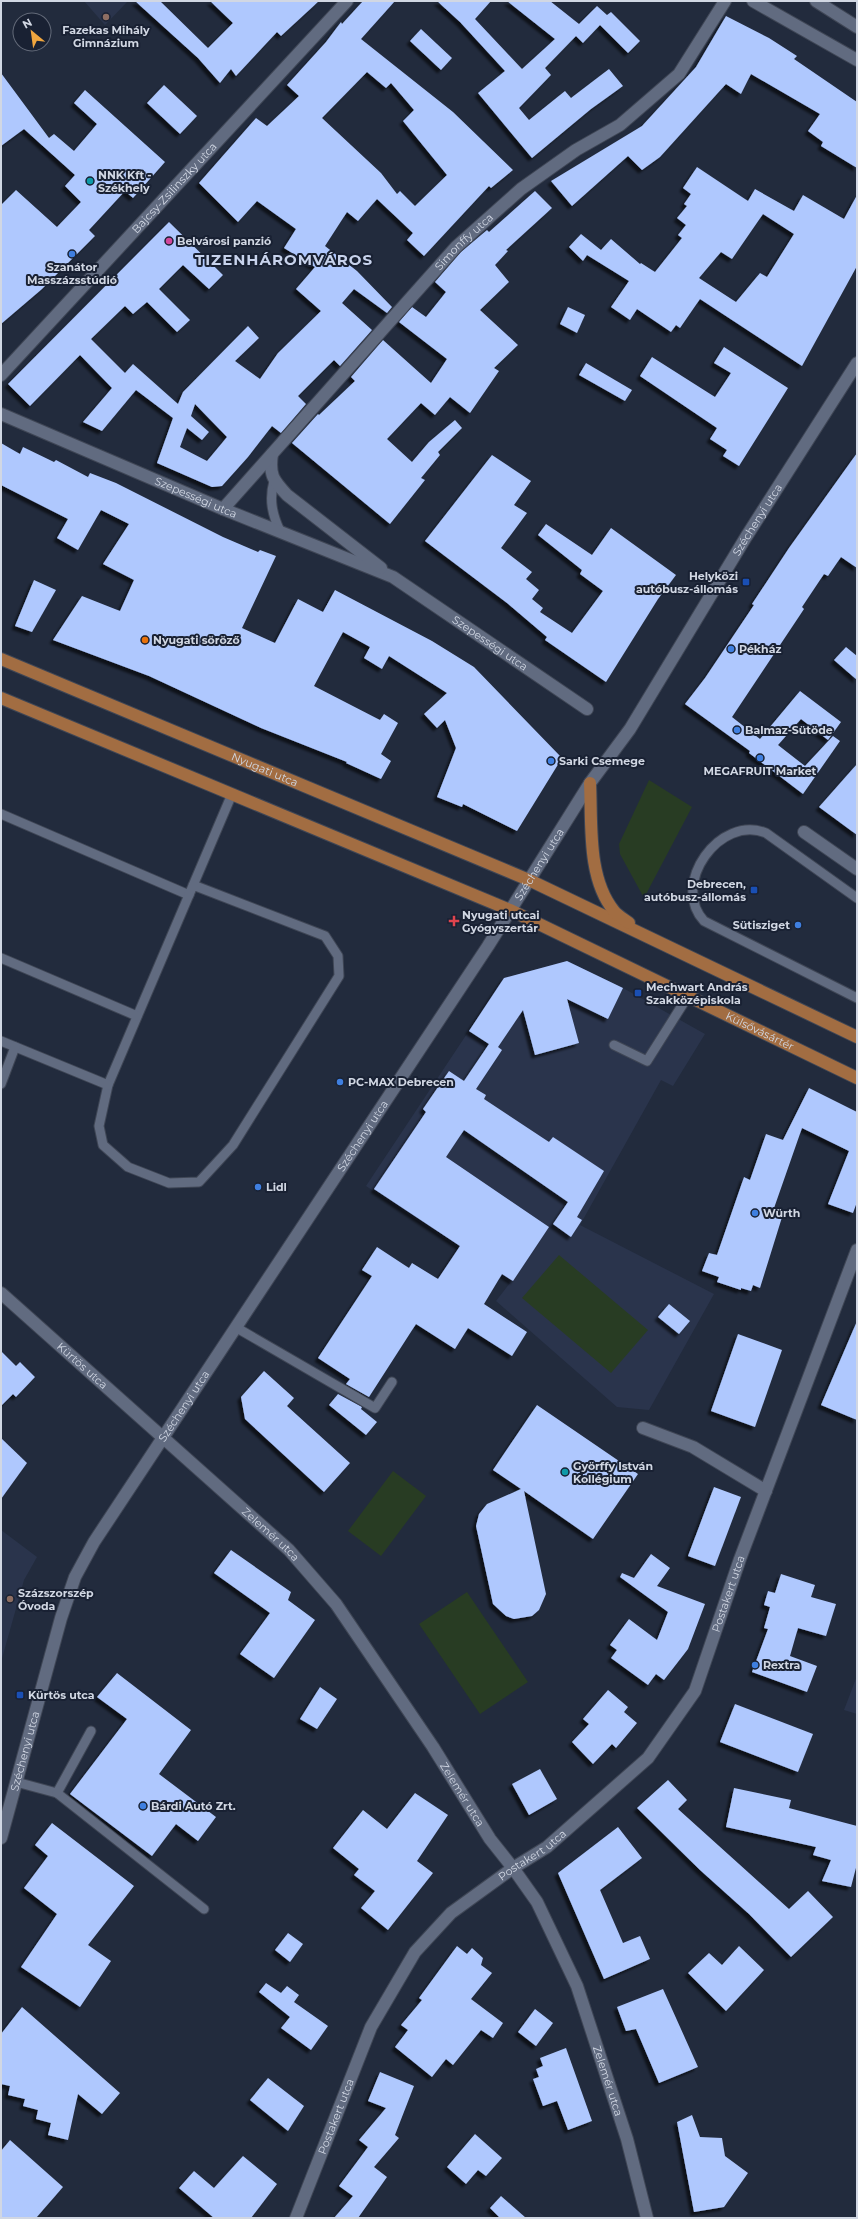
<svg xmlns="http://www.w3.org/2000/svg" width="858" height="2219" font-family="Montserrat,sans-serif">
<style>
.built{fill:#2a344c}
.green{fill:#283c23}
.building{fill:#afc8fe;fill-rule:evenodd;filter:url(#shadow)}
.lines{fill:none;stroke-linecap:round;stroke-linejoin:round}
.service-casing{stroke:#3f4655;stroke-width:11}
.minor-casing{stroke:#3f4655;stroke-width:14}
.tertiary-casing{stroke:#3f4655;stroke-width:14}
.primary-casing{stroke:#3f4655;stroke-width:14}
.service{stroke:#616b80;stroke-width:9}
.minor{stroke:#616b80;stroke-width:12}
.tertiary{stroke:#616b80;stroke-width:12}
.primary{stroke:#a26d42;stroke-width:12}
.education-dot{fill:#8d6e63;stroke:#192133;stroke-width:1.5}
.culture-dot{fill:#0f9aa8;stroke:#192133;stroke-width:1.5}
.hotel-dot{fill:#d1479c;stroke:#192133;stroke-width:1.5}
.shop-dot{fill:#3f7fe0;stroke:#192133;stroke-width:1.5}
.transit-dot{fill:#1a4fb4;stroke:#192133;stroke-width:1.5}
.food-dot{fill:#e8710a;stroke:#192133;stroke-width:1.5}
.health-dot{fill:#e0444e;stroke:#192133;stroke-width:1.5}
.labels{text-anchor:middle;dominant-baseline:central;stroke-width:4;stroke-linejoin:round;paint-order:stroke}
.poi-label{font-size:11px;font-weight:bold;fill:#d1d7e3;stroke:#192133;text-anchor:start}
.street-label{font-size:11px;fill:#d1d7e3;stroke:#192133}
.district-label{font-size:15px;font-weight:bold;letter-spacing:1px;fill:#c8d3ec;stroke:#192133}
</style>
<defs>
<filter id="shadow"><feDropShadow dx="-3.5" dy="3.5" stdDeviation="1" flood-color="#0009"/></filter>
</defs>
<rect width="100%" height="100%" fill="#222b3d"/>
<g class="built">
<polygon points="84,1 128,1 105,25"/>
<polygon points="567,961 623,988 705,1034 673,1086 661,1080 580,1225 714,1294 649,1410 617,1407 496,1301 510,1283 366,1186 504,978"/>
<polygon points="1,1530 37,1557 24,1580 1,1662"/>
<polygon points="857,1676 857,1714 844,1710"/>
</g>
<g class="green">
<polygon points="649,780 692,807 644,898 620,854 619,844"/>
<polygon points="559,1255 648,1330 611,1373 522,1298"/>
<polygon points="393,1471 426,1496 381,1556 348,1531"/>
<polygon points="467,1592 528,1682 480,1714 419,1624"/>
</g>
<g class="building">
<polygon points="135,1 160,1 208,48 233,23 210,1 319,1 281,36 277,32 236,76 231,69 220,83 198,58"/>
<path d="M363,1H395L361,39L453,112L513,170L491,188L489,186L424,256L407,240L413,233L377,199L358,221L347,212L325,246L357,271L392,307L387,313L354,289L342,303L372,330L340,366L334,360L298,396L306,404L281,433L272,426L248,457L222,486L212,487L157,463L173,418L136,390L102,431L83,422L112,388L80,355L30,406L8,384L169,222L223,275L209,289L183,265L159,289L190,320L177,332L147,302L133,314L125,306L91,339L125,373L133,364L178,404L183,392L248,326L259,338L235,361L260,379L278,353L321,311L296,289L315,267L284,248L296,229L257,201L238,222L199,183L256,118L267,126L299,96L287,85L326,42L341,22L342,24ZM367,72L386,88L391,83L414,110L403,121L447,175L415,206L400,191L397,194L381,173L322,118ZM195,404L227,437L207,461L180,447L187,428L202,440L209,432L191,416Z"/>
<polygon points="437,1 491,1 475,19 522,69 555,39 507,1 550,1 579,24 597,6 607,15 611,12 640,41 628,53 600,25 583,43 576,36 545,68 551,75 519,108 529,120 565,91 571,98 609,69 623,86 591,109 532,158 478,93 505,71 460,22"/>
<polygon points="726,16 769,38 797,56 794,59 857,102 857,168 821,146 823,142 808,131 820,114 751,74 741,94 726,84 660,157 642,170 628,156 572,206 551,181 642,126 696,67"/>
<polygon points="421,29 452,58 441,70 410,41"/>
<polygon points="1,73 49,138 54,134 74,151 97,124 74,103 85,90 165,162 133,198 125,191 89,230 95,236 42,289 1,324 1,205 16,190 57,227 81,202 65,186 75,175 24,129 1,146"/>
<polygon points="164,85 197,116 180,134 147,103"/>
<path d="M697,167L748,201L755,189L794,211L803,195L844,219L857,195V266L802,366L700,299L680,328L676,325L671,332L637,309L630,320L611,307L629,281L587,255L583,261L569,247L581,234L601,250L611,239L640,264L641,263L655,272L682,238L678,235L686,225L677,218L687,206L684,204L691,194L683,188ZM763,214L794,234L767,277L760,273L736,302L699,278L721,252L732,259Z"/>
<polygon points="535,191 552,208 506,250 508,251 495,265 509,282 480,310 518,345 494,368 499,371 470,413 450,397 435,415 421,403 387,439 412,462 429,442 455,420 462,428 438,452 440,455 421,478 425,480 390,524 292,443 318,414 319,415 355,381 351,377 383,340 431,383 447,359 399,322 412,307 426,317 446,292 435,282 461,252 487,230 489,232"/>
<polygon points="568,307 585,315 577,333 560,324"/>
<polygon points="724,347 788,388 739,466 723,456 727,450 710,439 717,428 640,376 652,357 715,397 731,373 714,363"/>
<polygon points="586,363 632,390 625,401 579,375"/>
<polygon points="1,443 20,454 23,447 54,462 56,460 88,477 90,473 116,483 223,537 258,552 260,550 276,556 242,628 275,643 298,599 323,612 335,590 432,641 474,667 562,758 517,831 463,804 462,807 437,797 456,748 445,720 437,728 424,714 447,693 389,656 382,669 364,658 370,647 343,632 314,686 380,720 384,714 398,723 381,754 391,761 381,779 346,763 347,762 261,728 149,676 53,640 82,596 120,611 134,580 103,564 129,524 101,510 78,550 57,538 68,519 1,485"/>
<polygon points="857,453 857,568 841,557 828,576 824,574 802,607 804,609 732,717 760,739 800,691 841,722 828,740 801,719 778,745 805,766 833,736 840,741 803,794 749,753 750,751 685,704 705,678 754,605 752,604 789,548"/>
<polygon points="492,455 531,481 514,505 527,513 501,548 532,572 526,579 539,590 532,599 543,608 540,612 572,633 603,591 580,574 582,570 538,535 546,524 592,555 611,528 676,575 658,599 606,682 545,640 547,637 507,603 425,541"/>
<polygon points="34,580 56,590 32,632 15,626"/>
<polygon points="846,647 857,656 857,680 834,660"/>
<polygon points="857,764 857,835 819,807"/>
<polygon points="567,961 623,988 608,1019 567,999 579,1043 535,1055 523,1010 498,1047 502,1050 476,1089 486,1095 484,1099 549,1142 553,1137 604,1171 577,1217 582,1220 571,1237 553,1224 568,1202 464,1130 446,1157 549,1227 513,1281 502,1274 484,1304 527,1332 512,1356 468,1328 455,1349 416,1324 369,1397 346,1384 350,1379 318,1358 372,1276 362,1270 377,1247 409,1268 412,1263 438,1279 460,1246 374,1189 426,1112 423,1109 449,1071 464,1081 489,1044 469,1031 504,978"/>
<polygon points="809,1088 857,1112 857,1202 853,1213 828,1204 849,1151 802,1128 773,1211 783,1214 760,1288 753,1285 751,1291 741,1288 741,1290 717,1282 719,1277 702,1271 709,1253 717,1255 744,1177 750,1180 766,1134 783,1140"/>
<polygon points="669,1304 690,1321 679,1334 658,1317"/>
<polygon points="857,1321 857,1420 821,1405"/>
<polygon points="738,1334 782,1350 755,1427 711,1411"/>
<polygon points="1,1351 16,1366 20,1362 35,1377 16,1397 13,1394 1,1406"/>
<polygon points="264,1371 294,1398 287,1406 350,1463 324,1492 245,1419 241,1397"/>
<polygon points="338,1394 362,1407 361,1409 377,1422 366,1435 329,1405"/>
<polygon points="537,1405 638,1474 593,1539 524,1491 546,1594 539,1610 532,1616 514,1619 506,1616 493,1604 476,1526 479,1514 487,1504 521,1489 493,1470"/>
<polygon points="1,1438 27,1463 1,1499"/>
<polygon points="714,1487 741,1497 715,1566 688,1556"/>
<polygon points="231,1550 291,1592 288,1600 315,1620 274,1678 240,1654 270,1613 214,1573"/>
<polygon points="651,1554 670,1568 657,1586 705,1604 688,1649 664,1680 656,1674 648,1685 611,1658 617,1650 610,1645 629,1619 657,1640 668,1612 620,1577 622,1573 634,1578"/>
<polygon points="781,1574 815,1585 811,1597 836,1604 826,1636 798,1628 790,1656 817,1666 807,1692 752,1672 768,1629 764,1628 770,1607 764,1605 768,1591 775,1593"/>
<polygon points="117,1673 191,1730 159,1774 216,1817 198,1841 176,1824 152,1856 70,1794 127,1719 97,1697"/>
<polygon points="320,1687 337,1699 317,1729 300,1719"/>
<polygon points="608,1690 628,1707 624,1712 637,1723 616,1748 612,1744 593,1764 572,1742 589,1724 583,1719"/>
<polygon points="735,1704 813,1734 798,1772 720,1742"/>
<polygon points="540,1769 557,1799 529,1815 512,1784"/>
<polygon points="668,1780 687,1800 678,1809 789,1909 808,1891 833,1917 791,1957 749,1914 700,1870 637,1808"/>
<polygon points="734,1788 791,1800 789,1808 857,1826 857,1864 851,1887 822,1881 831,1860 813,1855 816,1847 726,1827"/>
<polygon points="415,1793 448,1815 417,1861 433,1873 388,1930 361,1908 375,1891 354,1875 359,1869 333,1848 363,1810 387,1829"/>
<polygon points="52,1823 134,1886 88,1945 111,1961 80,2007 21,1967 57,1914 24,1888 48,1856 35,1845"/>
<polygon points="618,1827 642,1858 600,1890 623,1943 640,1936 650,1959 604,1979 558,1873"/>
<polygon points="288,1933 303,1944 290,1962 275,1950"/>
<polygon points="457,1946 467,1954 472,1948 483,1958 481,1965 492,1973 471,1999 503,2023 493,2038 481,2030 453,2065 446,2059 432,2077 395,2047 408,2030 401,2025 422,2000 419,1998"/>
<polygon points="739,1946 764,1970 726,2011 688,1973 709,1953 722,1965"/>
<polygon points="266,1983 281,1993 287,1986 299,1995 294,2002 328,2026 311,2050 281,2028 290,2017 259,1992"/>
<polygon points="663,1989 698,2067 659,2083 636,2029 626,2031 617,2007"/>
<polygon points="22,2007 120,2093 102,2114 78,2094 68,2140 48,2135 51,2123 36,2119 38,2110 23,2106 25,2099 8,2095 10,2086 1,2084 1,2034"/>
<polygon points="535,2009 553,2023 536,2046 518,2032"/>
<polygon points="566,2048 592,2121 568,2130 557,2101 543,2106 533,2079 539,2077 536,2069 543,2066 540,2058"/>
<polygon points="380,2072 414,2086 395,2135 399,2138 374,2167 387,2177 358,2218 334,2218 353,2196 339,2186 368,2147 359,2140 386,2108 368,2101"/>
<polygon points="268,2078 304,2106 288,2131 250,2100"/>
<polygon points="692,2115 700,2137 722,2138 725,2156 748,2173 724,2207 694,2212 677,2122"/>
<polygon points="475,2134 502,2158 486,2176 478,2170 466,2184 447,2167"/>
<polygon points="10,2140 63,2187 36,2218 1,2218 1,2151"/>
<polygon points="243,2156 277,2184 251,2218 214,2218 179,2188 194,2171 214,2188"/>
<polygon points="501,2196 526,2218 500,2218 490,2208"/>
</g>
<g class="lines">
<g class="service-casing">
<g id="service">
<path d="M274,481C269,499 272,514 280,531"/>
<polyline points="1,814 189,895"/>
<polyline points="193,885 325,936 338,956 339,976 233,1145 199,1182 169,1183 128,1167 103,1145 99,1126 108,1085 232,794"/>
<path d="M857,898L766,833C720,814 670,884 704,921L857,998"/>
<polyline points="1,958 137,1016"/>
<polyline points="1,1041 108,1085"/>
<polyline points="614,1045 647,1061 688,996"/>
<polyline points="1,1084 15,1047"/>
<polyline points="237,1328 375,1408 392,1382"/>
<polyline points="16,1782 57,1793 204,1909"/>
<polyline points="57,1793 91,1731"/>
</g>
</g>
<g class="minor-casing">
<g id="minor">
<path id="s1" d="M1,375L347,1"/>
<path id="s2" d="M1,414L223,509L393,577L587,709"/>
<path d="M272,454C269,475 273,480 287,495L381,568"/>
<path id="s3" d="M223,509L456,247L521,189L576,150L620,125L679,74L725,1"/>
<polyline points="804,832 857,869"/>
<path id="s4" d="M1,1293L289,1550L336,1604L433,1747L490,1839L513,1868L537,1902L577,1986L627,2139L647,2218"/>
<polyline points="643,1428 693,1447 766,1491"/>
<path id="s5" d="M296,2218L371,2027L415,1952L451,1913L513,1868L547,1847L648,1758L695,1691L740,1559L857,1250"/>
</g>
</g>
<g class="tertiary-casing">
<g id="tertiary">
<polyline points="753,1 857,60"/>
<polyline points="816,1 857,27"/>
<path id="s6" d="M1,1838L61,1618L75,1577L94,1542L488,946L590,783L630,729L746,537L857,363"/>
</g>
</g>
<g class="primary-casing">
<g id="primary">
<path id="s7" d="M1,659L529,880L857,1037"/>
<path id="s8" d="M1,698L510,910L857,1078"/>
<path d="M590,783C592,824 587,878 614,911C618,916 624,919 629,923"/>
</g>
</g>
<use href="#service" class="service"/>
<use href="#minor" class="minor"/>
<use href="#tertiary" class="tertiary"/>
<use href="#primary" class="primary"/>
</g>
<g class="education-dot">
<circle cx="106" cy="17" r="4"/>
<circle cx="10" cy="1599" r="4"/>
</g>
<g class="culture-dot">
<circle cx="90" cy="181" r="4"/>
<circle cx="565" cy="1472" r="4"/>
</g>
<circle class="hotel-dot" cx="169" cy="241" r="4"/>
<g class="shop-dot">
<circle cx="72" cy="254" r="4"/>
<circle cx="731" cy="649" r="4"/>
<circle cx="737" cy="730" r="4"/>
<circle cx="760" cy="758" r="4"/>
<circle cx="551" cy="761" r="4"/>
<circle cx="798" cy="925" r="4"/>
<circle cx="340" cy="1082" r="4"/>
<circle cx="258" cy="1187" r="4"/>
<circle cx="755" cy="1213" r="4"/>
<circle cx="755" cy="1665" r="4"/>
<circle cx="143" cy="1806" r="4"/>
</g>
<g class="transit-dot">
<rect x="742" y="578" width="8" height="8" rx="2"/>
<rect x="750" y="886" width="8" height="8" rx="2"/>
<rect x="634" y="989" width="8" height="8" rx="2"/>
<rect x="16" y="1691" width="8" height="8" rx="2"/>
</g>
<circle class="food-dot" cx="145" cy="640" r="4"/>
<path class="health-dot" d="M452 915h4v4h4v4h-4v4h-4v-4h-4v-4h4z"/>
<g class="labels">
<g class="poi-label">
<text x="106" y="30" text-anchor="middle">Fazekas Mihály<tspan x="106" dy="13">Gimnázium</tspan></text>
<text x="98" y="175">NNK Kft -<tspan x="98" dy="13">Székhely</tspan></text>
<text x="177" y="241">Belvárosi panzió</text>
<text x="72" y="267" text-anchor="middle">Szanátor<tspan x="72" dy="13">Masszázsstúdió</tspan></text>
<text x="738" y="576" text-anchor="end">Helyközi<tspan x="738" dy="13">autóbusz-állomás</tspan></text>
<text x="153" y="640">Nyugati söröző</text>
<text x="739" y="649">Pékház</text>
<text x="745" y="730">Balmaz-Sütöde</text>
<text x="559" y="761">Sarki Csemege</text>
<text x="760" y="771" text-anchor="middle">MEGAFRUIT Market</text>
<text x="746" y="884" text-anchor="end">Debrecen,<tspan x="746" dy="13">autóbusz-állomás</tspan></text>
<text x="462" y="915">Nyugati utcai<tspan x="462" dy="13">Gyógyszertár</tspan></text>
<text x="790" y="925" text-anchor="end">Sütisziget</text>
<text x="646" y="987">Mechwart András<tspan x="646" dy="13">Szakközépiskola</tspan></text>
<text x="348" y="1082">PC-MAX Debrecen</text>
<text x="266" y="1187">Lidl</text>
<text x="763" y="1213">Würth</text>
<text x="573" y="1466">Györffy István<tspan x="573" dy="13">Kollégium</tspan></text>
<text x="18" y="1593">Százszorszép<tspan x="18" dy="13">Óvoda</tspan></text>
<text x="763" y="1665">Rextra</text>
<text x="28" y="1695">Kürtös utca</text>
<text x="151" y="1806">Bárdi Autó Zrt.</text>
</g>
<g class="street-label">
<text stroke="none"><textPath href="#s1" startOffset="255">Bajcsy-Zsilinszky utca</textPath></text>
<text stroke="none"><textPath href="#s3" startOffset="360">Simonffy utca</textPath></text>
<text stroke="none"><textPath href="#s2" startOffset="212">Szepességi utca</textPath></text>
<text stroke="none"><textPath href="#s6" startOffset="1530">Széchenyi utca</textPath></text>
<text stroke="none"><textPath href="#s2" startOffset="542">Szepességi utca</textPath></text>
<text stroke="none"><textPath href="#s7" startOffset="286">Nyugati utca</textPath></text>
<text stroke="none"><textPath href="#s6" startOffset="1122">Széchenyi utca</textPath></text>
<text stroke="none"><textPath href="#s8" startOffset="829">Külsővásártér</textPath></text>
<text stroke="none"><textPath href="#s6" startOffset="798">Széchenyi utca</textPath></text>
<text stroke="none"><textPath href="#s4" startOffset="109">Kürtös utca</textPath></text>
<text stroke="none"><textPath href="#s6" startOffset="474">Széchenyi utca</textPath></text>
<text stroke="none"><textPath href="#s4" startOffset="362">Zelemér utca</textPath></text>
<text stroke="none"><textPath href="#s5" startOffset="781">Postakert utca</textPath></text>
<text stroke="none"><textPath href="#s6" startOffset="90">Széchenyi utca</textPath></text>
<text stroke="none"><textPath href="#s4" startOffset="686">Zelemér utca</textPath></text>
<text stroke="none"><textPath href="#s5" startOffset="445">Postakert utca</textPath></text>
<text stroke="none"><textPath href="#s4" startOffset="1010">Zelemér utca</textPath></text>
<text stroke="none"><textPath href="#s5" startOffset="109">Postakert utca</textPath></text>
</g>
<g class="district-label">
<text x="284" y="259">TIZENHÁROMVÁROS</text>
</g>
</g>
<rect width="858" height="2219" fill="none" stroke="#d1d7e3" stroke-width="4"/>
<g transform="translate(32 32) rotate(331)"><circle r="19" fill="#192133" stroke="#636a79"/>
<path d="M0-3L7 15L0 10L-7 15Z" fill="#f0a63f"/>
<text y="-6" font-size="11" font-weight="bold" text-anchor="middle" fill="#d1d7e3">N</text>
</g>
</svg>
